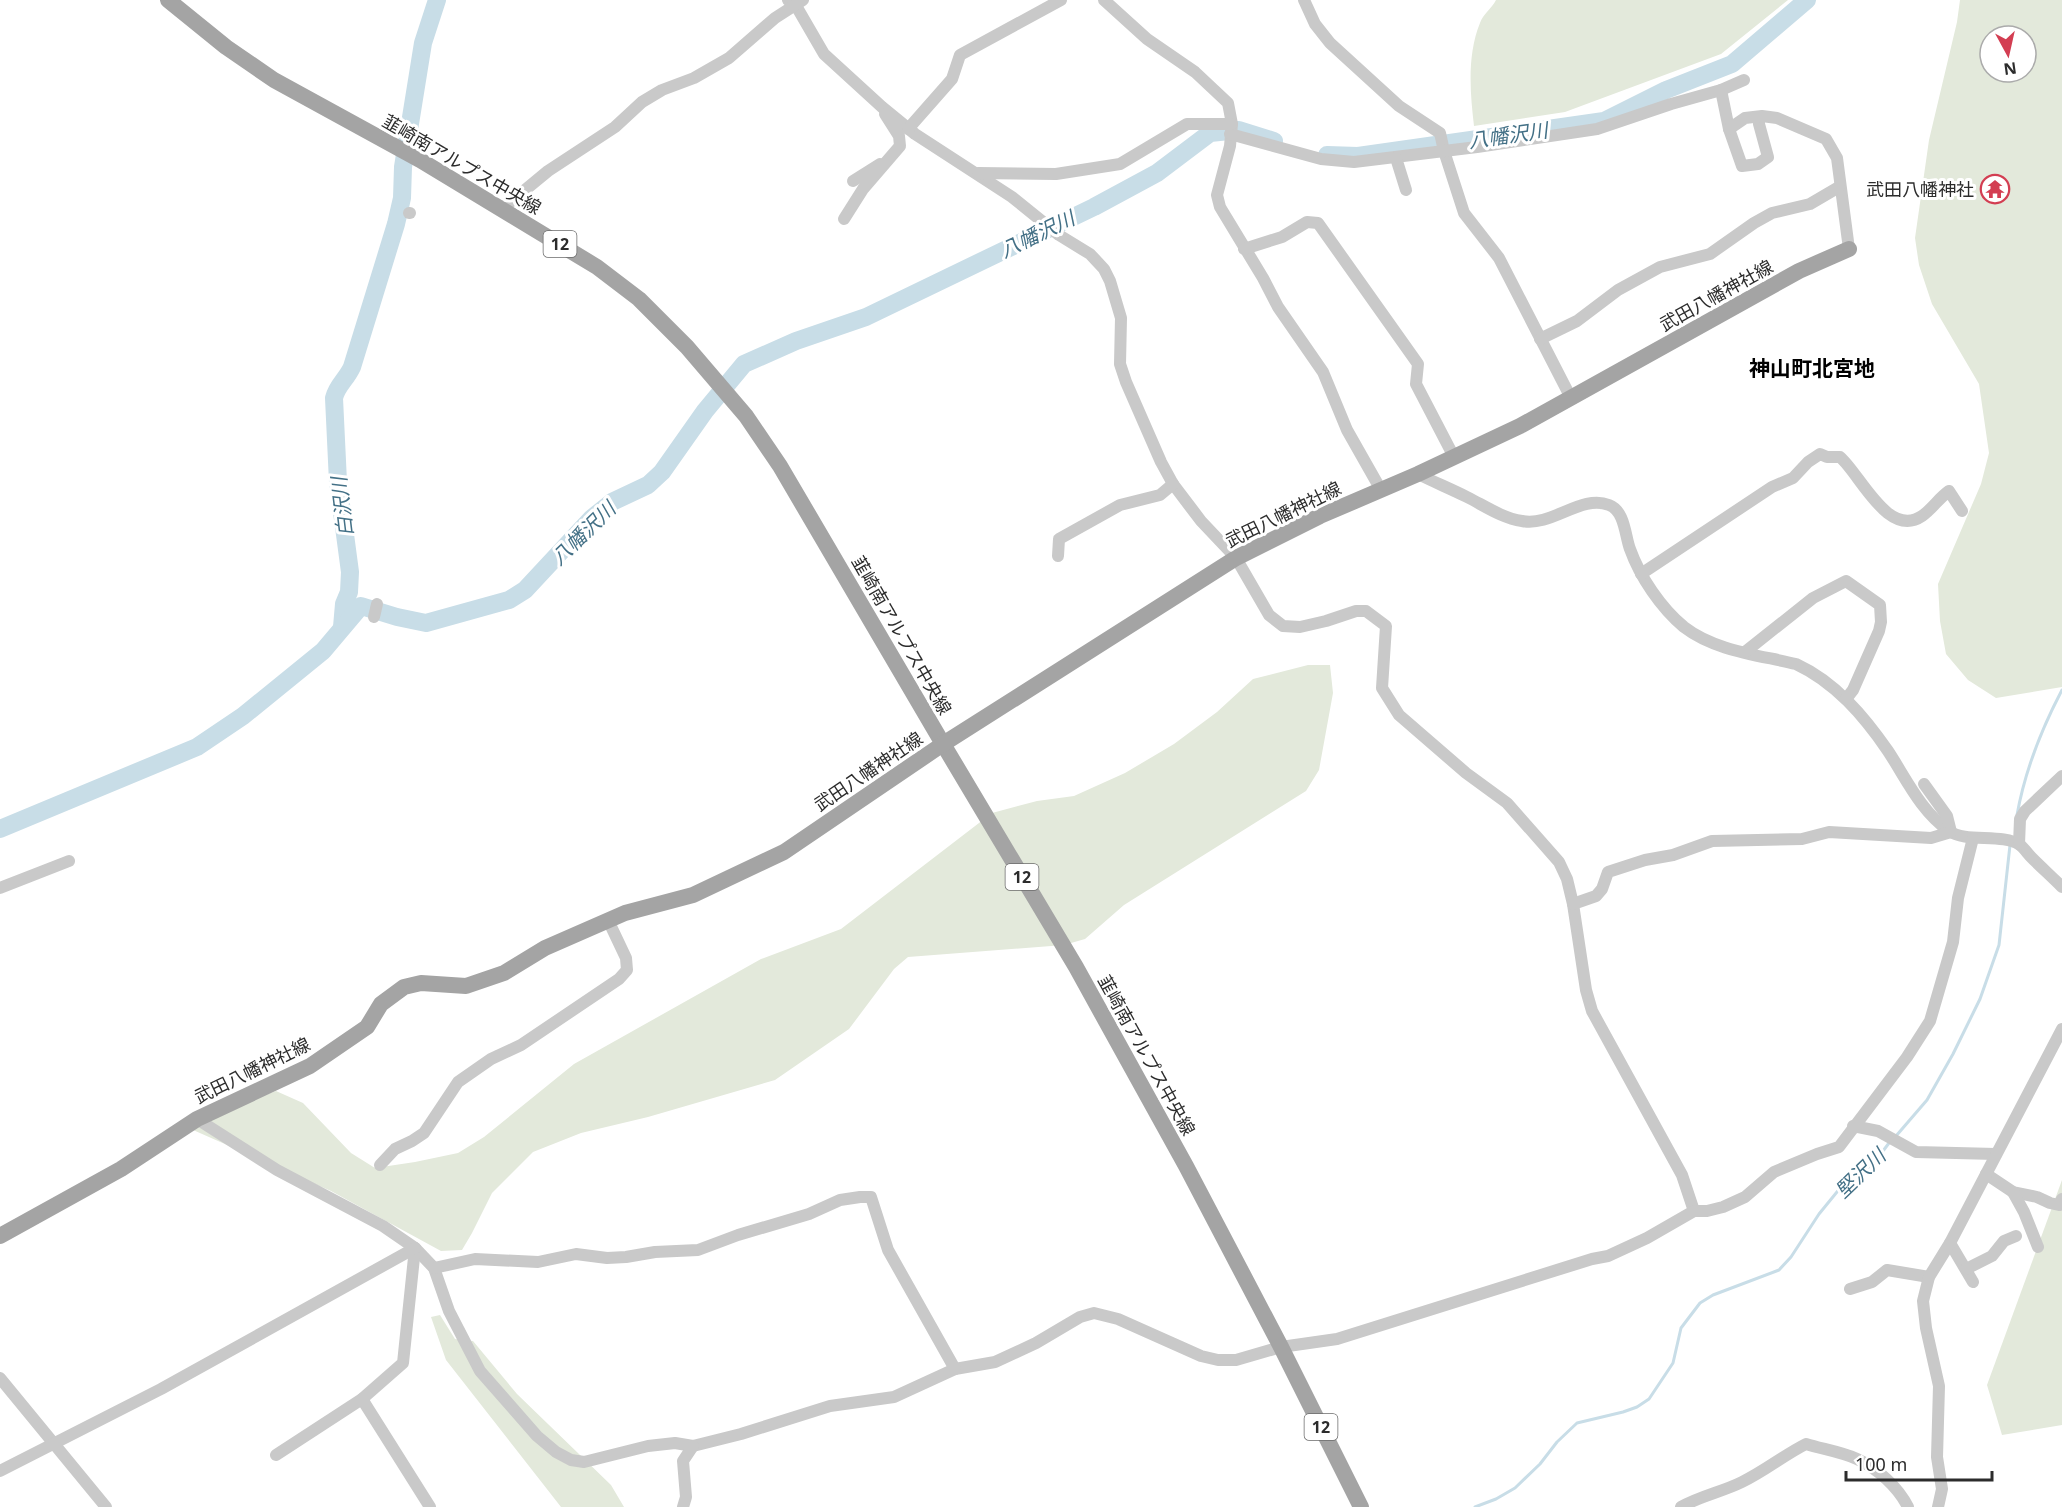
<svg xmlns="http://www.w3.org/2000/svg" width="2062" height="1507" font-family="'Noto Sans','Noto Sans JP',sans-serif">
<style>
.green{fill:#e3e9db;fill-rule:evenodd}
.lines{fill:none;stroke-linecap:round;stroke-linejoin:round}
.stream{stroke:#c8dde7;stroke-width:3}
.river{stroke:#c8dde7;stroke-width:18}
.minor{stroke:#c9c9c9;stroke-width:12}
.major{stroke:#a4a4a4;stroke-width:16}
.labels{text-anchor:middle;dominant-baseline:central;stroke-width:6;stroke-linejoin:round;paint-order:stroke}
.shield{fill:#fff;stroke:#6b6b6b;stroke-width:1.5}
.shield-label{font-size:16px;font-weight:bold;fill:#2c2c2c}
.street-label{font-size:18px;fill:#2c2c2c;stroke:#fff}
.poi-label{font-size:18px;fill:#2c2c2c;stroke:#fff;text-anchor:end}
.water-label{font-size:20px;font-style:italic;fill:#437086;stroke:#fff}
.quarter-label{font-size:21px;font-weight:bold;fill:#000;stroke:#fff}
</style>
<rect width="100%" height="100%" fill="#fff"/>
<g class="green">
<path d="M1496,0H1788L1721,54L1565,112L1474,126C1470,92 1467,55 1480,23C1483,14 1492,8 1496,0Z"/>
<path d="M1960,0H2062V687L1996,698L1968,680L1946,654L1940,621L1938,584L1981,484L1989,453L1979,384L1932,304L1919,265L1915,238L1929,140L1957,22ZM1990,36H2026V72H1990Z"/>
<polygon points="1308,665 1330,665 1333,693 1319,770 1306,791 1124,905 1085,939 1064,945 908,957 894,969 849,1029 775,1080 648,1117 581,1133 533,1152 492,1193 472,1233 462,1250 441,1251 331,1191 184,1126 276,1091 303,1103 351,1153 375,1168 415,1162 458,1153 484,1137 574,1064 761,959 841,929 992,813 1037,801 1074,796 1125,773 1174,744 1217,712 1253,679"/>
<polygon points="2062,1180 2062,1425 2002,1435 1987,1385"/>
<polygon points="440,1315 455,1339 473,1341 517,1394 611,1485 624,1507 561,1507 446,1360 431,1317"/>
</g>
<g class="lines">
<g class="stream">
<path d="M2017,815C2025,770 2041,730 2062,690"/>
<polyline points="1896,1136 1927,1100 1953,1054 1980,999 1999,945 2010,845"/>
<polyline points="1475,1507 1496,1499 1515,1488 1540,1464 1557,1442 1577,1423 1623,1412 1637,1407 1649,1399 1673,1363 1681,1328 1700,1303 1713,1295 1779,1270 1791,1257 1819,1214 1841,1187 1874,1163 1889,1143"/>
</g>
<g class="river">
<polyline points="1327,155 1358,156 1604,121 1666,90 1732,64 1807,0"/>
<path d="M342,627L344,604L349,592L350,572L338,482L334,398C337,385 346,380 352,367L396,224L402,198L403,167L423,43L437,0"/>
<polyline points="0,829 197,747 243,716 323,651 361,606 397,617 426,623 509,600 525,590 592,518 612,502 648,485 662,472 705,411 744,364 796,341 866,317 1094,207 1157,173 1210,133 1239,130 1274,141"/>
</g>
<g class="minor">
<polyline points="788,0 795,4 824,54 882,107 915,134 1012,197 1059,235 1090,254 1104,269 1110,281 1121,318 1120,364 1126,382 1161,462 1173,484 1201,521 1236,558 1269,615 1283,626 1300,627 1326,621 1356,611 1366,611 1386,626 1382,688 1399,715 1466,773 1507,803 1559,862 1567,879 1573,904 1586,990 1592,1011 1682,1175 1694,1211"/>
<polyline points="1104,0 1147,39 1195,72 1228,103 1232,124 1230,146 1217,195 1220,207 1263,278 1278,307 1323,372 1347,430 1381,490"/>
<polyline points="1304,0 1315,24 1330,43 1399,106 1440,133 1444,151 1464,213 1499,258 1571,398"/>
<polyline points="1721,90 1729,129 1742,166 1758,164 1768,157 1759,124 1759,117"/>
<polyline points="908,129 952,79 960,55 1061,0"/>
<polyline points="1729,129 1745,118 1762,116 1777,118 1826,139 1837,158 1849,249"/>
<polyline points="1230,134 1321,159 1354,162 1477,147 1597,129 1671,104 1721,90 1744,80"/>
<polyline points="1396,158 1406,190"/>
<polyline points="978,173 1056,174 1120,164 1187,124 1232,124"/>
<polyline points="853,181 880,164"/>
<polyline points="502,209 548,171 615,127 642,102 662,90 694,78 729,58 775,18 803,0"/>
<polyline points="409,213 410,213"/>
<polyline points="844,219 863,189 900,146 899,136 885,114"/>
<polyline points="1244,249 1282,237 1307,222 1318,223 1418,364 1416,384 1454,457"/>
<polyline points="1540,339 1577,321 1618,290 1660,267 1710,254 1754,223 1772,213 1810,204 1839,187"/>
<path d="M1418,474C1434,482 1451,489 1467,497C1485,506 1502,518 1522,521C1552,527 1581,494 1609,505C1625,511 1625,536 1630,549C1640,577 1661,608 1684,627C1715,651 1759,655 1796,664C1835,682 1864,716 1888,751C1907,780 1920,810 1949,831C1966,843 2002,833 2020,845C2024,848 2028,854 2032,858C2042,868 2052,877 2062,887"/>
<polyline points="1058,556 1059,539 1120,505 1160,495 1173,484"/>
<path d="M1641,574L1772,487L1793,478L1808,462L1820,454L1827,457H1840C1860,474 1888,539 1922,516C1932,509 1939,498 1949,491L1962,511"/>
<polyline points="374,617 377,604"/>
<polyline points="1745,652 1813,598 1846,581 1880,605 1881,622 1879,631 1853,690 1846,699"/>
<polyline points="1924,784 1947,816 1951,832"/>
<polyline points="2019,844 2020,819 2025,811 2062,776"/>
<polyline points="0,888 69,861"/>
<polyline points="1573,904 1596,896 1602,889 1608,872 1645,860 1673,855 1712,841 1802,839 1829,832 1931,838 1951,832"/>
<polyline points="197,1119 277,1170 383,1226 415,1248 434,1268 449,1311 480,1371 537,1436 556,1452 571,1460 584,1462 648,1446 675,1443 693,1446 741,1434 830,1406 894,1397 955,1369 995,1362 1036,1343 1080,1317 1094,1313 1118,1319 1201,1356 1218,1360 1236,1360 1281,1347 1337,1339 1592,1259 1608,1256 1647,1238 1694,1211 1707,1211 1723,1207 1745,1197 1774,1172 1817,1154 1839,1147 1907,1057 1930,1021 1953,942 1958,898 1973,838"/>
<polyline points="1853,1126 1878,1131 1916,1152 1996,1154"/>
<polyline points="380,1165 395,1149 412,1141 424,1133 458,1082 491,1059 521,1045 619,979 627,970 626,958 608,920"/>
<polyline points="1986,1174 2013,1192 2037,1197 2050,1203 2059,1205 2062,1199"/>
<polyline points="2013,1192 2024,1212 2038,1247"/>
<polyline points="1950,1243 1973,1282"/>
<polyline points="434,1268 475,1259 538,1262 576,1254 607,1258 626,1257 655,1252 698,1250 738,1235 809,1214 840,1200 860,1197 871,1197 888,1250 955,1369"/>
<polyline points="1966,1269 1992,1256 2004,1241 2016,1236"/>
<polyline points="1850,1289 1872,1282 1887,1270 1929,1277"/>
<polyline points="0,1378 106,1507"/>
<polyline points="362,1399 430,1507"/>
<polyline points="276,1455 362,1399 403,1363 415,1248"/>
<polyline points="0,1471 161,1389 415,1248"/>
<polyline points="683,1507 686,1497 683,1461 693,1446"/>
<path d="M1681,1507C1700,1496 1722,1492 1742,1482C1765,1471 1784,1455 1806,1444C1822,1449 1842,1452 1857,1459C1877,1468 1898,1487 1908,1507"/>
<polyline points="1938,1507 1942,1489 1937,1457 1939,1386 1926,1328 1923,1301 1929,1277 1950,1243 2062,1029"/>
</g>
<g class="major">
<polyline points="168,0 226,47 274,80 420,160 597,267 639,299 687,347 746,416 780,466 943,744 1076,967 1186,1166 1281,1347 1361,1507"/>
<polyline points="0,1236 121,1169 197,1119 310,1066 367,1027 381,1004 404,987 421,983 466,986 504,973 545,948 625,913 693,895 784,852 943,744 1236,558 1320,516 1418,474 1520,426 1799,271 1849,249"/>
</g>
</g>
<defs>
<g id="temple-ring" transform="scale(1.5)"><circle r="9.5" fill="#fff" stroke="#d33e52" stroke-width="1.5"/><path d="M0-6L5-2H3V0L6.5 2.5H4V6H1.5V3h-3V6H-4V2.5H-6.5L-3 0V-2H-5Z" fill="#d33e52"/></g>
</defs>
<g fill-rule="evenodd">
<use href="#temple-ring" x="1995" y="189"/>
</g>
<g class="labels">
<g class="shield">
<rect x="543.5" y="231" width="33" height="26" rx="4.5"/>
<rect x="1005.5" y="864" width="33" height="26" rx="4.5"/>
<rect x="1304.5" y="1414" width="33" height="26" rx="4.5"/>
</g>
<g class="shield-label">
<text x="560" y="244">12</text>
<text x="1022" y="877">12</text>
<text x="1321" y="1427">12</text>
</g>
<g class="street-label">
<text transform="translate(462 164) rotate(30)">韮崎南アルプス中央線</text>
<text transform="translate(1716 295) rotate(-29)">武田八幡神社線</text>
<text transform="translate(1283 514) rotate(-26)">武田八幡神社線</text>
<text transform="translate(902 635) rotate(60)">韮崎南アルプス中央線</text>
<text transform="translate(868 771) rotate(-34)">武田八幡神社線</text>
<text transform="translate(1147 1055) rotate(61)">韮崎南アルプス中央線</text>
<text transform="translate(252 1070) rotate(-26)">武田八幡神社線</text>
</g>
<g class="poi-label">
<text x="1974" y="189">武田八幡神社</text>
</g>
<g class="water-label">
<text transform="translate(1508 135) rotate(-8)">八幡沢川</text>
<text transform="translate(1037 234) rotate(-26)">八幡沢川</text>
<text transform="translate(342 507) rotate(-97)">白沢川</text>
<text transform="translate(583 533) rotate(-44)">八幡沢川</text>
<text transform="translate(1860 1173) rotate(-44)">堅沢川</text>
</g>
<g class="quarter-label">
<text x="1812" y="368">神山町北宮地</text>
</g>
</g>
<g transform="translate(2008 54) rotate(172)"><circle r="28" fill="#ffffff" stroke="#ababab" stroke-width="1.5"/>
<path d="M0-4.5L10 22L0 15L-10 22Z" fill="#d33e52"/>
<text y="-9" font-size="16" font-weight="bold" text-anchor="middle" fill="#2c2c2c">N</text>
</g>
<path d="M1846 1471v9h146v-9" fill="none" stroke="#2c2c2c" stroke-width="3"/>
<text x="1855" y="1471" font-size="18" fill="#2c2c2c" stroke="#ffffff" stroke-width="4.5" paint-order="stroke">100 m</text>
</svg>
